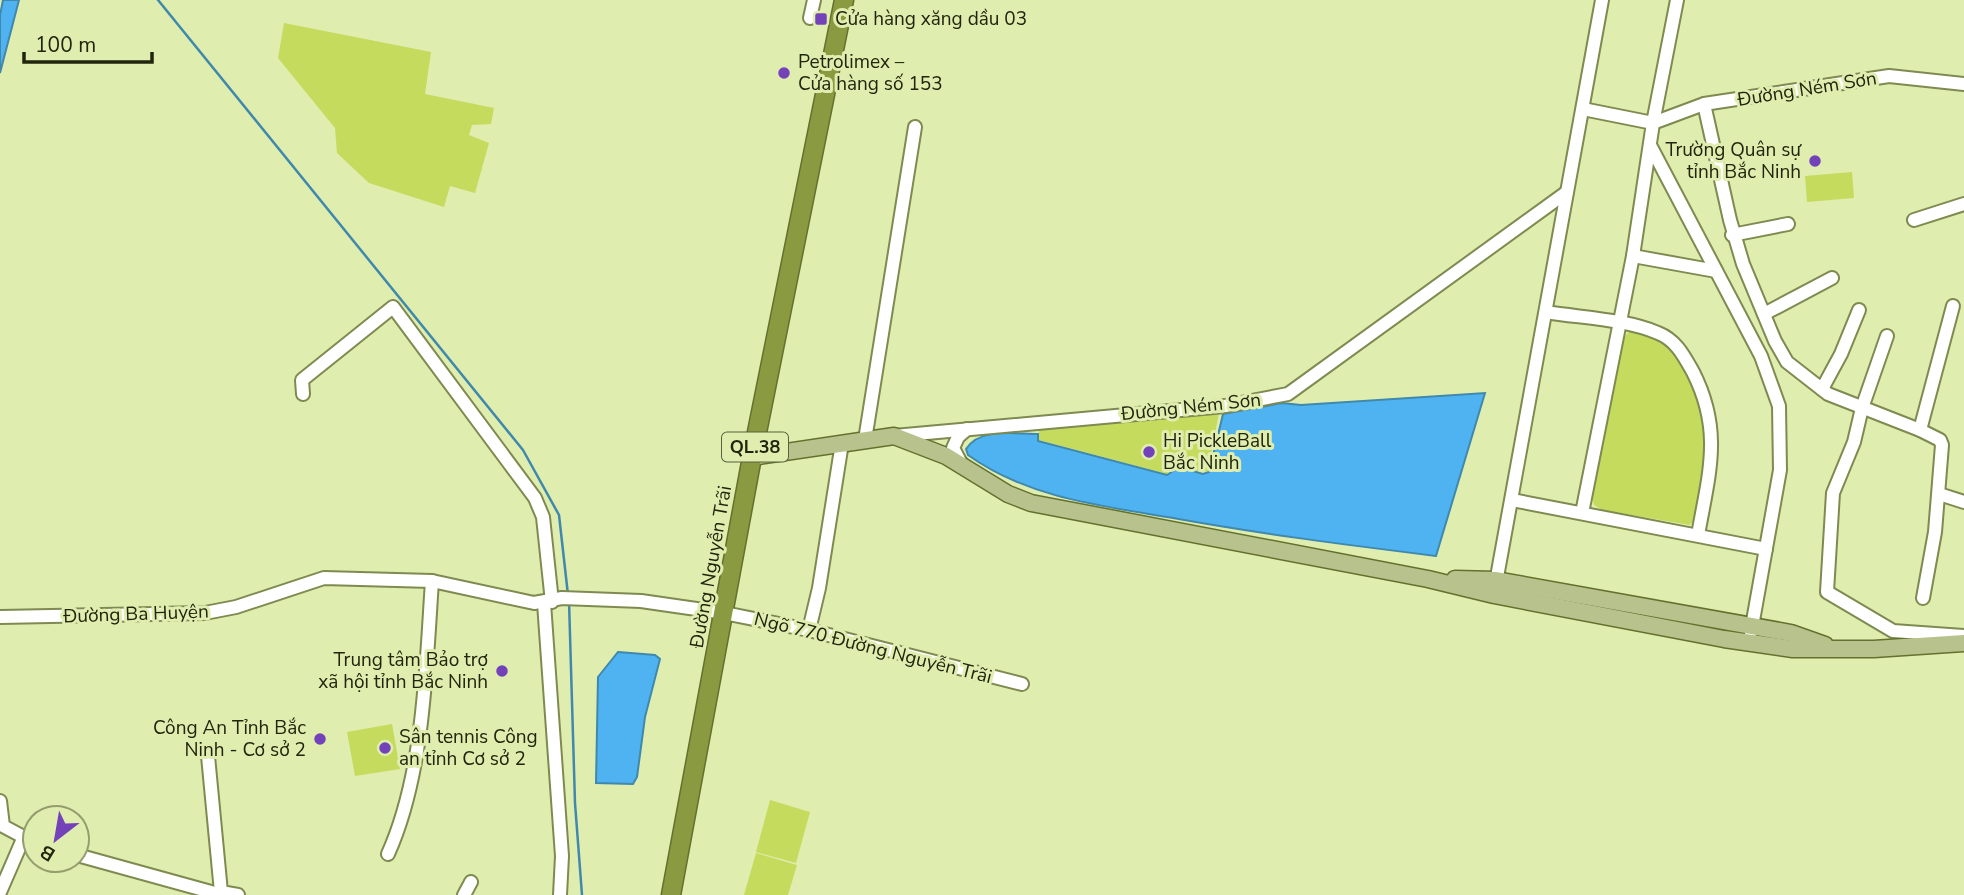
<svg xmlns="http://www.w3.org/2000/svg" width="1964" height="895" font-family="'Nunito Sans',sans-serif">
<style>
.green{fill:#c4db5e}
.water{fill:#4eb3f0;stroke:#4088ac;stroke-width:2}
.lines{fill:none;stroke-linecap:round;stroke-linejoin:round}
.stream{stroke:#4088ac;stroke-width:2.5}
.minor-casing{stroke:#7e8a50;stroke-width:16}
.major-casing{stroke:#64712e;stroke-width:19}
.highway-casing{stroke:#64712e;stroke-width:21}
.minor{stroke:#fff;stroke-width:12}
.major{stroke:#b8c28c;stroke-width:16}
.highway{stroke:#899a40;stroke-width:18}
.poi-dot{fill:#7342b9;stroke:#dfedaf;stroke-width:2.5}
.labels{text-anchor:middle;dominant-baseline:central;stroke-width:6;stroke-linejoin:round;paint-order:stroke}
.shield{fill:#dfedaf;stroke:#59613e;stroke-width:2}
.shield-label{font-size:18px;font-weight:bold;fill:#20250d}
.poi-label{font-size:19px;fill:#20250d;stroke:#dfedaf;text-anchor:start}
.street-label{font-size:19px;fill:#20250d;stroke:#dfedaf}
</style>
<rect width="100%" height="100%" fill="#dfedaf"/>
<g class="green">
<polygon points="284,23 431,52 425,94 494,108 491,124 472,125 469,135 489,143 475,193 450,186 444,207 369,183 337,153 335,128 278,58"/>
<polygon points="1852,172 1854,198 1807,202 1805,176"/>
<polygon points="1630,331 1652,335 1667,343 1699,396 1708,450 1696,518 1690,525 1602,510 1594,505 1592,497 1621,340"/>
<polygon points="1219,413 1208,471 1203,472 1172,466 1167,474 1039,440 1039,427"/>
<polygon points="392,724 400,769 355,776 347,732"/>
<polygon points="770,800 810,812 796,863 756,852"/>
<polygon points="756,853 797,865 788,895 744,895"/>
</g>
<g class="water">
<polygon points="3,0 19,0 0,73 0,15"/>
<path d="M1485,393L1436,556C1348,545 1261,534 1173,518C1102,506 1028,498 968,455L966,449C980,427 1015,434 1038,434V441L1167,475L1179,467L1203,474L1209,472L1223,414L1282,403L1301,405Z"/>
<polygon points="618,652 655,655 660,659 645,717 637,777 633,784 596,783 598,677"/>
</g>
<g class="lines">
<g class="stream">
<polyline points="158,0 523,450 559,515 568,595"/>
<polyline points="569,601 575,803 582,895"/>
</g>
<g class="minor-casing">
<g id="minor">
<polyline points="810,18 814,0"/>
<polyline points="1704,104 1730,220 1743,264 1775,341 1787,362 1828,394 1920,430 1940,440 1942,445 1935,532 1923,598"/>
<polyline points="1653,123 1704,104 1889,76 1964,84"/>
<polyline points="1653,123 1677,0"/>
<polyline points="1651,147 1761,356 1779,406 1780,470 1751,632"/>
<polyline points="1914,220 1964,204"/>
<polyline points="1732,235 1788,224"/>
<polyline points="1633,256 1716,271"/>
<path d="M1546,312C1582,318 1625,319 1658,333C1676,340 1684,356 1693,372C1723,431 1709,473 1698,535"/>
<polyline points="1764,314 1832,278"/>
<polyline points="1887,336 1862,408 1854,442 1833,493 1827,592 1893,631 1964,636"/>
<polyline points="1822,389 1841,354 1859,310"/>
<polyline points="303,394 302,380 393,307 535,498 543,517 552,602"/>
<polyline points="1920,430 1953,306"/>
<polyline points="894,436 1225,406 1288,394 1567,192"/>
<polyline points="865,440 915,127"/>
<polyline points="962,465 953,448 958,437 967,429"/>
<polyline points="1939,494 1964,502"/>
<polyline points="1512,500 1766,549"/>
<polyline points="1582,513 1633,256 1653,123 1583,109"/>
<polyline points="1495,588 1602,0"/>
<polyline points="544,603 562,856 560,895"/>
<polyline points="0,617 205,613 236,607 324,578 432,581 534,603 562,598 641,601 724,613 809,630 1022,684"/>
<polyline points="809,630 819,588 842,443"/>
<polyline points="208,756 221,892 238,895"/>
<polyline points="0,801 3,826 35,843"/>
<path d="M388,854C424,774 426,668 432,581"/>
<polyline points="77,855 222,895"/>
<polyline points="0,892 23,839"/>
<polyline points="464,895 471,882"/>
</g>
</g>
<g class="major-casing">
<g id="major">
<polyline points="752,457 894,436 946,456 1008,494 1031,503 1428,579 1494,595 1724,639 1793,649 1874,649 1964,643"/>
<polyline points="1455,579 1496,580 1791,633 1825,645"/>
</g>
</g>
<g class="highway-casing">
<polyline id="highway" points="671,895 752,457 844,0"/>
</g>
<use href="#minor" class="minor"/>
<use href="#major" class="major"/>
<use href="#highway" class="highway"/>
</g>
<g class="poi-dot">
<rect x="814" y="12" width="14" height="14" rx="3.5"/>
<circle cx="784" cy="73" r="7"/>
<circle cx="1815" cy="161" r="7"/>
<circle cx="1149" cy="452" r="7"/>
<circle cx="502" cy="671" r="7"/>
<circle cx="320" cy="739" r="7"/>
<circle cx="385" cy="748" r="7"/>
</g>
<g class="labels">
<rect class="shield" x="722" y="432.5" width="66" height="29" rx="5"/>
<g class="shield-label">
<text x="755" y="447">QL.38</text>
</g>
<g class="poi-label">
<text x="835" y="19">Cửa hàng xăng dầu 03</text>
<text x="798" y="62">Petrolimex –<tspan x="798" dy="22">Cửa hàng số 153</tspan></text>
<text x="1801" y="150" text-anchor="end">Trường Quân sự<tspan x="1801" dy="22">tỉnh Bắc Ninh</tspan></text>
<text x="1163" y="441">Hi PickleBall<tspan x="1163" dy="22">Bắc Ninh</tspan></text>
<text x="488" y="660" text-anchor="end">Trung tâm Bảo trợ<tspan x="488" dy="22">xã hội tỉnh Bắc Ninh</tspan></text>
<text x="306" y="728" text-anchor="end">Công An Tỉnh Bắc<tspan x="306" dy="22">Ninh - Cơ sở 2</tspan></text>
<text x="399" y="737">Sân tennis Công<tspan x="399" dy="22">an tỉnh Cơ sở 2</tspan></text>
</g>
<g class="street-label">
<text transform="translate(1807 89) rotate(-9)">Đường Ném Sơn</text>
<text transform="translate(1191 407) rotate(-6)">Đường Ném Sơn</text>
<text transform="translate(711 567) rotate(-80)">Đường Nguyễn Trãi</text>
<text transform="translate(136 614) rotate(-2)">Đường Ba Huyện</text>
<text transform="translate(873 648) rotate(14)">Ngõ 770 Đường Nguyễn Trãi</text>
</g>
</g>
<g transform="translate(56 839) rotate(211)"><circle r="33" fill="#dfedaf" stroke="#939d6e" stroke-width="2"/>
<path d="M0-5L12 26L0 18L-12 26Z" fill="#7342b9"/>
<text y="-10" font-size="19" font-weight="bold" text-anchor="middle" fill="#20250d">B</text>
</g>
<path d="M24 52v10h128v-10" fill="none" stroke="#20250d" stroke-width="3.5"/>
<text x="35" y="52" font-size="21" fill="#20250d" stroke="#dfedaf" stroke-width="5" paint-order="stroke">100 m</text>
</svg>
